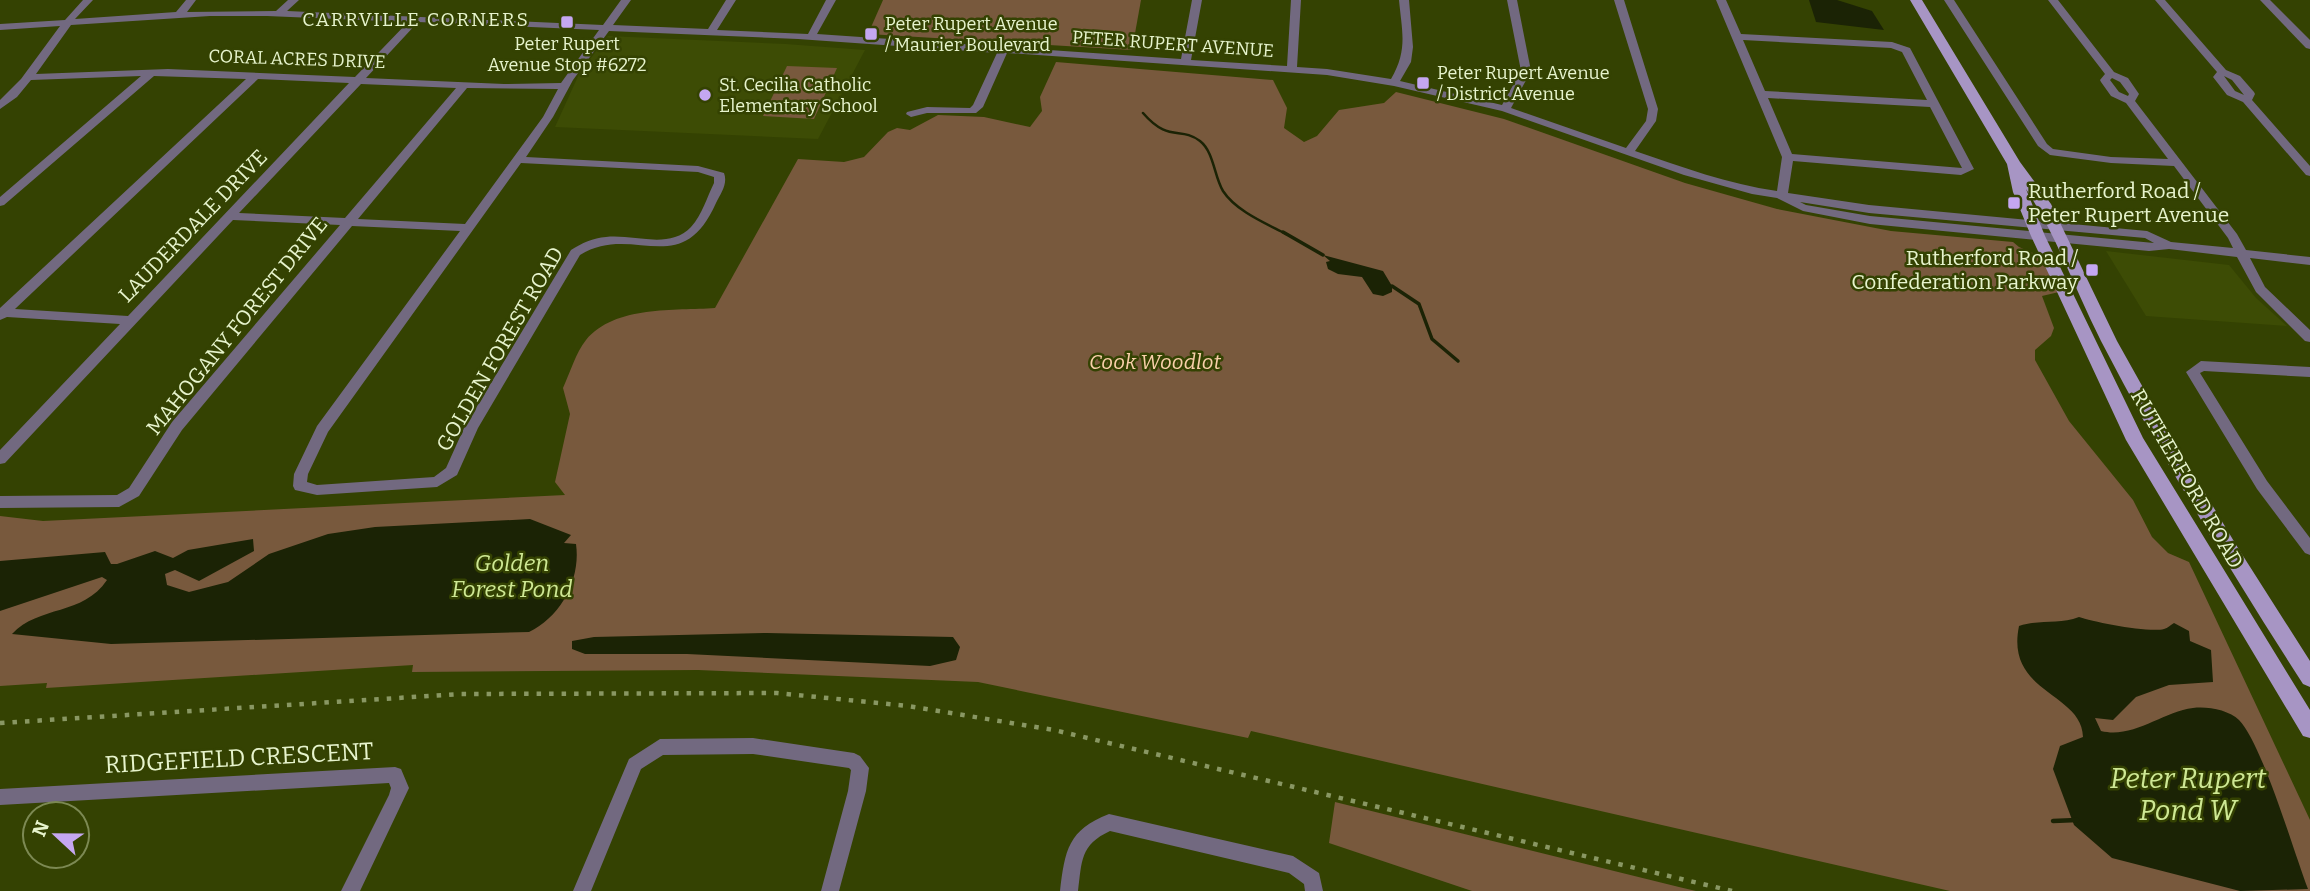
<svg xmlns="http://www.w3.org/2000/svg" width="2310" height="891" font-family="Bitter,serif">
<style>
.built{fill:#3d4c05}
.green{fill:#78593d}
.water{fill:#1b2305}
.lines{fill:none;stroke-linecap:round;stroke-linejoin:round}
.stream-far2{stroke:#1b2305;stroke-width:2.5}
.stream-far1{stroke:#1b2305;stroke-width:3.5}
.stream{stroke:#1b2305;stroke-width:4.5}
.minor{fill:#726980;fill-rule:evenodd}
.major{fill:#a795c4;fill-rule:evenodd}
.rail{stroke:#899763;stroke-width:4.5;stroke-dasharray:4.5 8;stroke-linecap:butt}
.poi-dot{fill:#c5a7f1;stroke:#344202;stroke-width:2.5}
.labels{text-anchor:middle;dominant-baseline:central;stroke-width:5;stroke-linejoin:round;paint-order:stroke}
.far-poi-label{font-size:18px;fill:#e7f4cd;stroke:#344202;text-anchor:start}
.far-street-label{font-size:18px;fill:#e7f4cd;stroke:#344202}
.far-neighbourhood-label{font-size:19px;letter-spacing:2px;fill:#e7f4cd;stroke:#344202}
.poi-label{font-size:21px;fill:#e7f4cd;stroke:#344202;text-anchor:start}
.street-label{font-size:21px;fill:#e7f4cd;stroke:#344202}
.park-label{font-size:21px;font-style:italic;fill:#f9cfaa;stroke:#344202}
.water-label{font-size:23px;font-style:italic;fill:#cee894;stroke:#344202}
.near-street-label{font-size:24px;fill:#e7f4cd;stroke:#344202}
.near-water-label{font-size:28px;font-style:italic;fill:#cee894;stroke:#344202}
</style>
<rect width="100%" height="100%" fill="#344202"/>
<g class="built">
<polygon points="608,36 786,44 865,50 818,139 555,127 580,72"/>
<polygon points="2106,251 2229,265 2256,298 2287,326 2146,316"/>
</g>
<g class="green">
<polygon points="883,0 1141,0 1132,50 868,34"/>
<path d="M1056,62L1273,80L1287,108L1284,128L1304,142L1317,136L1339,110L1384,103L1396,92L1504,119L1685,183L1777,209L1891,231L2013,242L2019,247L2044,258L2059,292L2042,296L2054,328L2051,336L2035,350V360L2069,421L2133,500L2152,537L2168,553L2189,562L2310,820V891H1950L1251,731L1248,738L978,682L698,670L412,672L413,665L46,688L47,683L0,686V516L43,521L565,495L555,482L570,414L563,388C570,373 576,352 586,340C615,305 675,311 715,308L798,159L844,162L864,157L888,132L897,128L910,130L938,115L984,117L1030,127L1042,111L1040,97Z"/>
<polygon points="787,66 837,68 814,119 763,116"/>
<polygon points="1335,802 1679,887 1696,891 1472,891 1329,843"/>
</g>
<g class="water">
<polygon points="1809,0 1837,0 1872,11 1884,30 1816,22"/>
<polygon points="1323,255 1383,271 1392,286 1392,292 1383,296 1373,294 1362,277 1338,274 1328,269 1326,262 1330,261"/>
<path d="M530,519L571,535L564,543L576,544C581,579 561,617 529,632L111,644L12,634C39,605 83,616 107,580L102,577L0,611V561L105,552L111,564H117L155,551L173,558L188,550L253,539L254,551L199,581L175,570L165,574L167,585L189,592L228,582L269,554L328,534L375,527Z"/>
<path d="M2079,617C2093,622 2149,633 2164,629C2168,628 2170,625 2174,623L2189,631L2190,641L2211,650L2213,682L2169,685L2136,697L2113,720L2095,718L2101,731C2133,739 2162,712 2193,708C2207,706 2229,710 2239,720C2262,743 2294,853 2308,889L2240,891L2112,858L2074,825L2053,769L2060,746L2083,737C2082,692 2005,694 2019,626C2040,619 2059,625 2079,617Z"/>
<polygon points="767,633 953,637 960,647 956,660 930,666 687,654 585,654 572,649 572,641 594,637"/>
</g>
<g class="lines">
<path class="stream-far2" d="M1143,113C1169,143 1180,126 1200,141C1214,152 1214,176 1223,191C1236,211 1265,223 1286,234"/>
<g class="stream-far1">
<polyline points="1283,232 1323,255"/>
<polyline points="1392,286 1419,304 1432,339 1458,361"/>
</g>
<polyline class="stream" points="2053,821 2077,820"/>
<g class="minor">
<path d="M83,0H93L75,19L176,12L186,0H196L187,12L276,11L288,0H299L287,11L603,25L621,0H631L613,25L708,29L726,0H736L717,30L808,34L826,0H836L817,34L1181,59L1192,0H1202L1191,60L1287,66L1291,0H1301L1297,67L1327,69L1391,79C1408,50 1402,32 1399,0H1409L1413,47L1411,62L1400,81L1502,105L1521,71L1507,0H1517L1531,71L1511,108L1626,148L1646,121L1648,109L1614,0H1624L1658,109L1656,121L1635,151C1682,167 1728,184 1777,191L1782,157L1716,0H1726L1741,34L1892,42L1910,48L1974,169L1961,175L1793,161L1788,193L1869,205L2147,231L2171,242L2233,248L2228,238L2174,166L2111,163L2050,155L2038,146L1944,0H1954L2047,144L2053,149L2111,157L2168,159L2126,103L2111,96L2101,82L2100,80L2105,74L2048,0H2058L2114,72L2128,78L2139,94L2135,101L2237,234L2246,250L2310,257V265L2250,258L2265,287L2310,330V342L2305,341L2256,292L2237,257L2169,249L2149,251L1870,224L1803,211L1777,198L1752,194L1684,175L1502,111L1394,86L1327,75L1007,53L983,107L976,113H927L911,117L906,114L907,112L927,107L970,108L973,105L997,53L798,39L609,31L573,80L553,117L526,157L698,166L724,173C728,184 721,193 716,203C681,282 633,222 580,255L478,428L457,475L437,487L317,495L295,490L293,486L294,474L317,426L460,231L352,226L182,430L139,496L119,507L0,508V496L117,495L129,488L172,422L340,225L233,220L5,463L0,464V450L120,324L7,317L0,320V308L246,79L154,76L4,205L0,206V197L141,76L31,80L17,97L0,109V100L21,79L60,26L0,30V24L65,20ZM210,16H267L408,22L355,77L168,69L36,74L71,25ZM418,22L599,30L561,83L504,84L366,78ZM1743,40L1891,48L1902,52L1927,100L1765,91ZM2112,78L2120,82L2129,94L2128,96L2119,92L2110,80ZM258,79L349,83L128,316L15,309ZM361,84L456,88L345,218L239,213ZM467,88L558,89L543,117L465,224L358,219ZM1768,98L1930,107L1962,168L1792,154ZM521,163L698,172L714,177V183C707,197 702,215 691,227C669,250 635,234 606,237C593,238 582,243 571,250L464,428L446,468L434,477L317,485L307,482L308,474L328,432ZM1800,202L1869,213L2145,238L2154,243L1870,216L1806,205Z"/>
<path d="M2155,0H2165L2226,70L2240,76L2254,92L2255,94L2252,100L2310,166V176L2306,175L2243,102L2227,95L2213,77L2217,72ZM2224,76L2232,80L2244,95L2235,91Z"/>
<polygon points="2260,0 2270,0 2310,40 2310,49 2306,48"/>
<polygon points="2201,361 2310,367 2310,377 2204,371 2200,373 2267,481 2310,538 2310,555 2305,553 2257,489 2186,372"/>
<polygon points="753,738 854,753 860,756 869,768 866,791 839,891 821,891 848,791 851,770 849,768 753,754 663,755 641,769 591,891 573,891 629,759 660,739"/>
<polygon points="395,767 401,769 409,788 360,891 341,891 389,795 391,788 389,783 0,805 0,789"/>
<path d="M1109,814L1293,856L1319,873L1323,891H1305L1304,884L1289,873L1110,831C1080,845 1082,861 1078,891H1060C1065,850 1068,830 1109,814Z"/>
</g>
<path class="major" d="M1910,0H1922L2020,162L2051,204L2117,341L2164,425L2238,548L2310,661V687L2303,684C2231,572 2162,459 2101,341C2075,290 2057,236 2026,189L2045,236L2143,438L2310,710V738L2303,736L2126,440L2031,236L2013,192L2007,164Z"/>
<polyline class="rail" points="0,723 461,694 777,693 908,706 1054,730 1732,891"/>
</g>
<g class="poi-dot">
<rect x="560" y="15" width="14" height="14" rx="3.5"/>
<rect x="864" y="27" width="14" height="14" rx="3.5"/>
<rect x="1416" y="76" width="14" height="14" rx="3.5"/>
<circle cx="705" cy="95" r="7"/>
<rect x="2007" y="196" width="14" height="14" rx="3.5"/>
<rect x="2085" y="263" width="14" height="14" rx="3.5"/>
</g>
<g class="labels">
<g class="far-poi-label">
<text x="885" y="24">Peter Rupert Avenue<tspan x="885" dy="21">/ Maurier Boulevard</tspan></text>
<text x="567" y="44" text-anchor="middle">Peter Rupert<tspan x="567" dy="21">Avenue Stop #6272</tspan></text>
<text x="1437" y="73">Peter Rupert Avenue<tspan x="1437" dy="21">/ District Avenue</tspan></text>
<text x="719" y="85">St. Cecilia Catholic<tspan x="719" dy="21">Elementary School</tspan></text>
</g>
<g class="far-street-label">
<text transform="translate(1173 44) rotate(4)">PETER RUPERT AVENUE</text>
<text transform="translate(297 59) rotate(2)">CORAL ACRES DRIVE</text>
</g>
<g class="far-neighbourhood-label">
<text x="416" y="19">CARRVILLE CORNERS</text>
</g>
<g class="poi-label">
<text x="2028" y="191">Rutherford Road /<tspan x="2028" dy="24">Peter Rupert Avenue</tspan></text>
<text x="2078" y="258" text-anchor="end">Rutherford Road /<tspan x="2078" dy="24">Confederation Parkway</tspan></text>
</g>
<g class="street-label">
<text transform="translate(193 226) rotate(-46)">LAUDERDALE DRIVE</text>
<text transform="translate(237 326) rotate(-51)">MAHOGANY FOREST DRIVE</text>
<text transform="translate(500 349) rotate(-60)">GOLDEN FOREST ROAD</text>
<text transform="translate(2187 479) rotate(60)">RUTHERFORD ROAD</text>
</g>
<g class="park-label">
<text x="1155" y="362">Cook Woodlot</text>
</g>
<g class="water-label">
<text x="512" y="563">Golden<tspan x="512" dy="26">Forest Pond</tspan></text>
</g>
<g class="near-street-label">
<text transform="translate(239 758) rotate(-3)">RIDGEFIELD CRESCENT</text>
</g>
<g class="near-water-label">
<text x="2188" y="778">Peter Rupert<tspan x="2188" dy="32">Pond W</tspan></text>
</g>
</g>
<g transform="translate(56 835) rotate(292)"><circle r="33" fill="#344202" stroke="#7c8953" stroke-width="2"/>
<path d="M0-5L12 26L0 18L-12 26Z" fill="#c5a7f1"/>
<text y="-10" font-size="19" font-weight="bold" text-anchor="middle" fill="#e7f4cd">N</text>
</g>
</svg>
